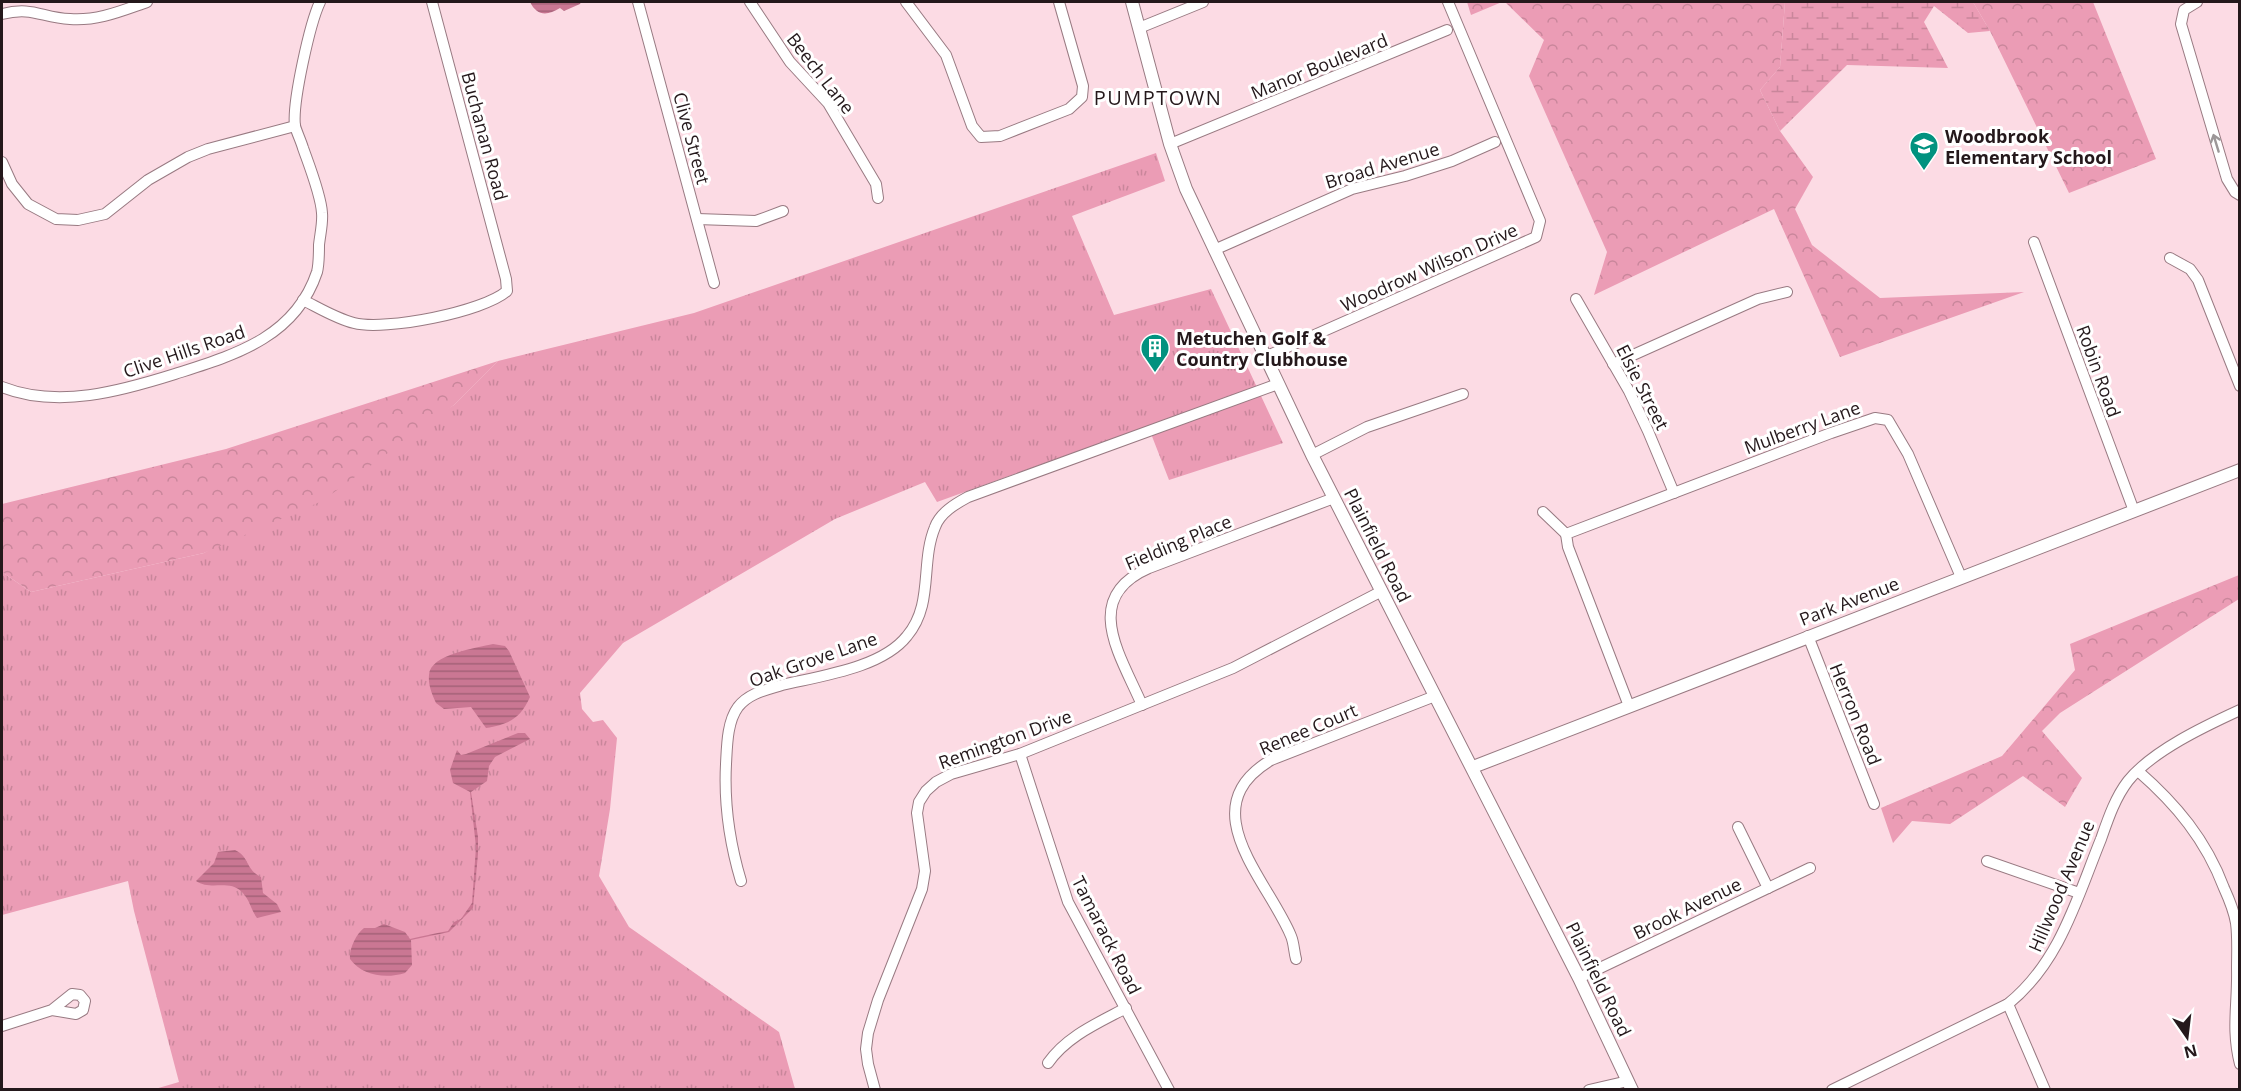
<svg xmlns="http://www.w3.org/2000/svg" width="2241" height="1091" font-family="'Open Sans',sans-serif">
<style>
.grass{fill:url(#grass-tufts)}
.forest{fill:url(#forest-crowns)}
.wetland{fill:url(#wetland-marsh)}
.water{fill:url(#water-rules)}
.lines{fill:none;stroke-linecap:round;stroke-linejoin:round}
.minor-casing{stroke:#987a82;stroke-width:12}
.tertiary-casing{stroke:#987a82;stroke-width:14}
.minor{stroke:#fff;stroke-width:10}
.tertiary{stroke:#fff;stroke-width:12}
.oneway{stroke:#9c9798}
.labels{text-anchor:middle;dominant-baseline:central;stroke-width:6;stroke-linejoin:round;paint-order:stroke}
.street-label{font-size:18px;fill:#24181b;stroke:#fff}
.poi-label{font-size:18px;font-weight:bold;fill:#24181b;stroke:#fff;text-anchor:start}
.neighbourhood-label{font-size:20px;letter-spacing:1.5px;fill:#24181b;stroke:#fff}
</style>
<defs>
<pattern id="grass-tufts" width="24" height="20" patternUnits="userSpaceOnUse" patternTransform="scale(1.5)"><rect width="24" height="20" fill="#eb9cb5"/><path d="M3 7l-1-3M5 7V3M7 7l1-3M15 17l-1-3M17 17v-4M19 17l1-3" fill="none" stroke="#c9869b"/></pattern>
<pattern id="forest-crowns" width="20" height="18" patternUnits="userSpaceOnUse" patternTransform="scale(1.5)"><rect width="20" height="18" fill="#eb9cb5"/><path d="M2 6a3 3 0 1 1 6 0M12 15a3 3 0 1 1 6 0" fill="none" stroke="#c9869b"/></pattern>
<pattern id="wetland-marsh" width="20" height="14" patternUnits="userSpaceOnUse" patternTransform="scale(1.5)"><rect width="20" height="14" fill="#eb9cb5"/><path d="M1 5h8M5 5V1M11 12h8M15 12V8" fill="none" stroke="#c9869b"/></pattern>
<pattern id="water-rules" width="6" height="5" patternUnits="userSpaceOnUse" patternTransform="scale(1.5)"><rect width="6" height="5" fill="#ca7793"/><path d="M0 2.5h6" fill="none" stroke="#a46177"/></pattern>
</defs>
<rect width="100%" height="100%" fill="#fcdbe4"/>
<polygon class="grass" points="1156,153 1165,181 1072,216 1114,315 1211,289 1283,443 1169,480 1148,426 937,502 925,482 835,519 623,643 580,693 582,709 593,722 603,720 617,738 610,809 599,876 629,927 779,1032 795,1089 155,1089 179,1082 134,911 128,881 2,915 2,572 31,592 204,553 454,405 498,361 694,313"/>
<g class="forest">
<polygon points="1467,2 1502,2 1471,15"/>
<polygon points="1505,2 1785,2 1780,67 1760,90 1780,131 1813,177 1795,209 1812,245 1880,298 2024,292 1840,357 1774,209 1594,295 1607,252 1529,76 1544,40"/>
<polygon points="1973,2 2093,2 2156,159 2069,193 1990,31"/>
<polygon points="498,361 454,405 322,501 204,553 31,592 2,572 2,504 226,449"/>
<polygon points="2239,575 2239,599 2060,713 2042,731 2082,778 2065,807 2023,776 1950,824 1912,821 1893,843 1881,808 2002,756 2075,670 2070,644"/>
</g>
<polygon class="wetland" points="1785,2 1973,2 1990,31 1968,33 1934,6 1924,22 1948,68 1847,65 1780,131 1760,90 1780,67"/>
<g class="water">
<path d="M530,2H581L580,4L564,11L560,8C547,16 537,16 530,2Z"/>
<path d="M493,644L505,646L509,651L530,697C520,719 509,724 486,728L471,707L444,709L436,703C432,694 428,685 429,675C430,654 477,648 493,644Z"/>
<path d="M518,733H525L530,739L495,757L489,766L487,781L471,792L478,837V854L473,908L449,932L411,940L412,965L405,973C386,979 362,976 350,959C349,949 356,934 364,928H375L384,924L405,932L410,939C423,936 436,933 448,931L454,922L461,919L472,903L476,847L470,792L453,783L450,770L457,750L461,755L466,754Z"/>
<path d="M235,850C250,857 245,869 261,877L263,893L277,904L281,912L257,918C251,910 250,900 242,892C229,879 210,891 196,881L214,863L218,852Z"/>
</g>
<g class="lines">
<g class="minor-casing">
<g id="minor">
<polyline points="638,2 714,283"/>
<polyline points="750,2 790,62 828,103 876,184 878,198"/>
<polyline points="906,2 946,55 972,126 981,137 1000,136 1069,109 1082,97 1083,86 1059,2"/>
<polyline points="2197,2 2184,10 2181,24 2227,179 2235,192 2240,195"/>
<path d="M2,14C33,6 42,18 70,19C98,21 121,11 147,2"/>
<polyline points="1139,28 1203,2"/>
<polyline points="1170,144 1447,30"/>
<polyline points="2,162 12,184 28,204 56,219 78,220 105,214 148,180 188,157 208,149 295,126"/>
<polyline points="697,219 756,221 783,211"/>
<polyline points="2034,242 2134,511"/>
<polyline points="1214,250 1352,189 1405,176 1452,161 1495,142"/>
<polyline points="2170,258 2190,269 2198,280 2240,386"/>
<polyline points="1576,299 1629,391 1648,431 1674,493"/>
<path d="M303,300C319,308 337,319 354,323C385,331 483,312 507,291L506,279L432,2"/>
<polyline points="1265,357 1536,237 1540,221 1448,2"/>
<polyline points="1613,364 1758,299 1787,292"/>
<path d="M2,387C58,409 121,391 175,374C234,355 295,338 317,272C319,264 319,253 319,245C320,235 323,223 322,213C321,195 309,165 303,148C301,141 297,133 295,126C292,103 310,23 320,2"/>
<polyline points="1312,455 1367,427 1463,394"/>
<polyline points="1543,512 1566,534"/>
<polyline points="1808,636 1874,804"/>
<path d="M1142,705C1121,656 1080,598 1149,568L1334,498"/>
<polyline points="1629,706 1568,547 1566,534 1831,433 1875,418 1888,420 1908,454 1961,577"/>
<polyline points="1020,754 1068,902 1169,1090"/>
<path d="M2138,771C2176,804 2206,840 2224,888C2229,899 2234,911 2236,923C2238,938 2237,953 2237,969C2238,1003 2231,1029 2240,1064"/>
<polyline points="1738,827 1768,888"/>
<polyline points="1987,861 2079,893"/>
<path d="M741,881C730,844 724,802 726,764C727,746 727,722 738,707C749,693 766,690 782,685C820,676 882,668 907,636C934,604 920,563 935,527C940,513 955,504 968,497L1278,384"/>
<path d="M1296,959C1294,952 1294,943 1291,936C1268,880 1190,808 1271,760L1435,696"/>
<polyline points="1579,978 1810,868"/>
<polyline points="2008,1004 2045,1090"/>
<polyline points="2,1026 52,1010 72,994 80,995 85,1001 83,1010 76,1014 52,1010"/>
<path d="M1048,1063C1067,1036 1098,1023 1126,1008"/>
<polyline points="875,1090 868,1064 866,1049 868,1033 878,1000 922,889 925,871 917,813 919,802 926,791 936,782 951,774 1020,754 1233,668 1382,591"/>
<polyline points="1589,1090 1628,1081"/>
<path d="M1832,1090L2008,1004C2060,962 2077,898 2101,839C2108,819 2115,798 2128,781C2152,751 2205,726 2240,710"/>
</g>
</g>
<g class="tertiary-casing">
<g id="tertiary">
<polyline points="1132,2 1170,144 1186,189 1312,455 1579,978 1632,1090"/>
<polyline points="1473,767 2240,470"/>
</g>
</g>
<use href="#minor" class="minor"/>
<use href="#tertiary" class="tertiary"/>
</g>
<defs><path id="oneway-shaft" d="M-6 0H5M1.5-3L5.5 0L1.5 3" fill="none" stroke-width="1.6" stroke-linecap="round" stroke-linejoin="round" transform="scale(1.5)"/></defs>
<use class="oneway" href="#oneway-shaft" transform="translate(2216 143) rotate(-107)"/>
<defs>
<g id="school-pin" transform="scale(1.5)"><path d="M0 17L-7.5 6A9.5 9.5 0 1 1 7.5 6Z" fill="#01927f" stroke="#fff"/><path d="M0-5L7-2L0 1L-7-2ZM-4 1L0 2.5L4 1V4Q0 6-4 4Z" fill="#fff"/></g>
<g id="building-pin" transform="scale(1.5)"><path d="M0 17L-7.5 6A9.5 9.5 0 1 1 7.5 6Z" fill="#01927f" stroke="#fff"/><path d="M-4-6H4V6H1V3H-1V6H-4ZM-2.5-4.3h1.7v1.8h-1.7ZM.8-4.3h1.7v1.8H.8ZM-2.5-1h1.7V.8h-1.7ZM.8-1h1.7V.8H.8Z" fill="#fff"/></g>
</defs>
<g fill-rule="evenodd">
<use href="#school-pin" x="1924" y="146"/>
<use href="#building-pin" x="1155" y="348"/>
</g>
<g class="labels">
<g class="street-label">
<text transform="translate(1319 66) rotate(-22)">Manor Boulevard</text>
<text transform="translate(821 73) rotate(52)">Beech Lane</text>
<text transform="translate(485 136) rotate(75)">Buchanan Road</text>
<text transform="translate(692 138) rotate(75)">Clive Street</text>
<text transform="translate(1382 165) rotate(-17)">Broad Avenue</text>
<text transform="translate(1429 267) rotate(-24)">Woodrow Wilson Drive</text>
<text transform="translate(184 351) rotate(-19)">Clive Hills Road</text>
<text transform="translate(2099 371) rotate(70)">Robin Road</text>
<text transform="translate(1643 387) rotate(63)">Elsie Street</text>
<text transform="translate(1802 427) rotate(-20)">Mulberry Lane</text>
<text transform="translate(1178 542) rotate(-23)">Fielding Place</text>
<text transform="translate(1378 545) rotate(63)">Plainfield Road</text>
<text transform="translate(1849 601) rotate(-21)">Park Avenue</text>
<text transform="translate(813 659) rotate(-19)">Oak Grove Lane</text>
<text transform="translate(1856 714) rotate(68)">Herron Road</text>
<text transform="translate(1308 729) rotate(-23)">Renee Court</text>
<text transform="translate(1005 739) rotate(-20)">Remington Drive</text>
<text transform="translate(2061 886) rotate(-67)">Hillwood Avenue</text>
<text transform="translate(1687 908) rotate(-26)">Brook Avenue</text>
<text transform="translate(1107 935) rotate(63)">Tamarack Road</text>
<text transform="translate(1599 979) rotate(64)">Plainfield Road</text>
</g>
<g class="poi-label">
<text x="1945" y="136">Woodbrook<tspan x="1945" dy="21">Elementary School</tspan></text>
<text x="1176" y="338">Metuchen Golf &amp;<tspan x="1176" dy="21">Country Clubhouse</tspan></text>
</g>
<g class="neighbourhood-label">
<text x="1158" y="97">PUMPTOWN</text>
</g>
</g>
<rect width="2241" height="1091" fill="none" stroke="#24181b" stroke-width="6"/>
<g transform="translate(2187 1037) rotate(166)" stroke="#ffffff" stroke-width="4.5" paint-order="stroke">
<path d="M0-4.5L10 22L0 15L-10 22Z" fill="#24181b"/>
<text y="-9" font-size="16" font-weight="bold" text-anchor="middle" fill="#24181b">N</text>
</g>
</svg>
